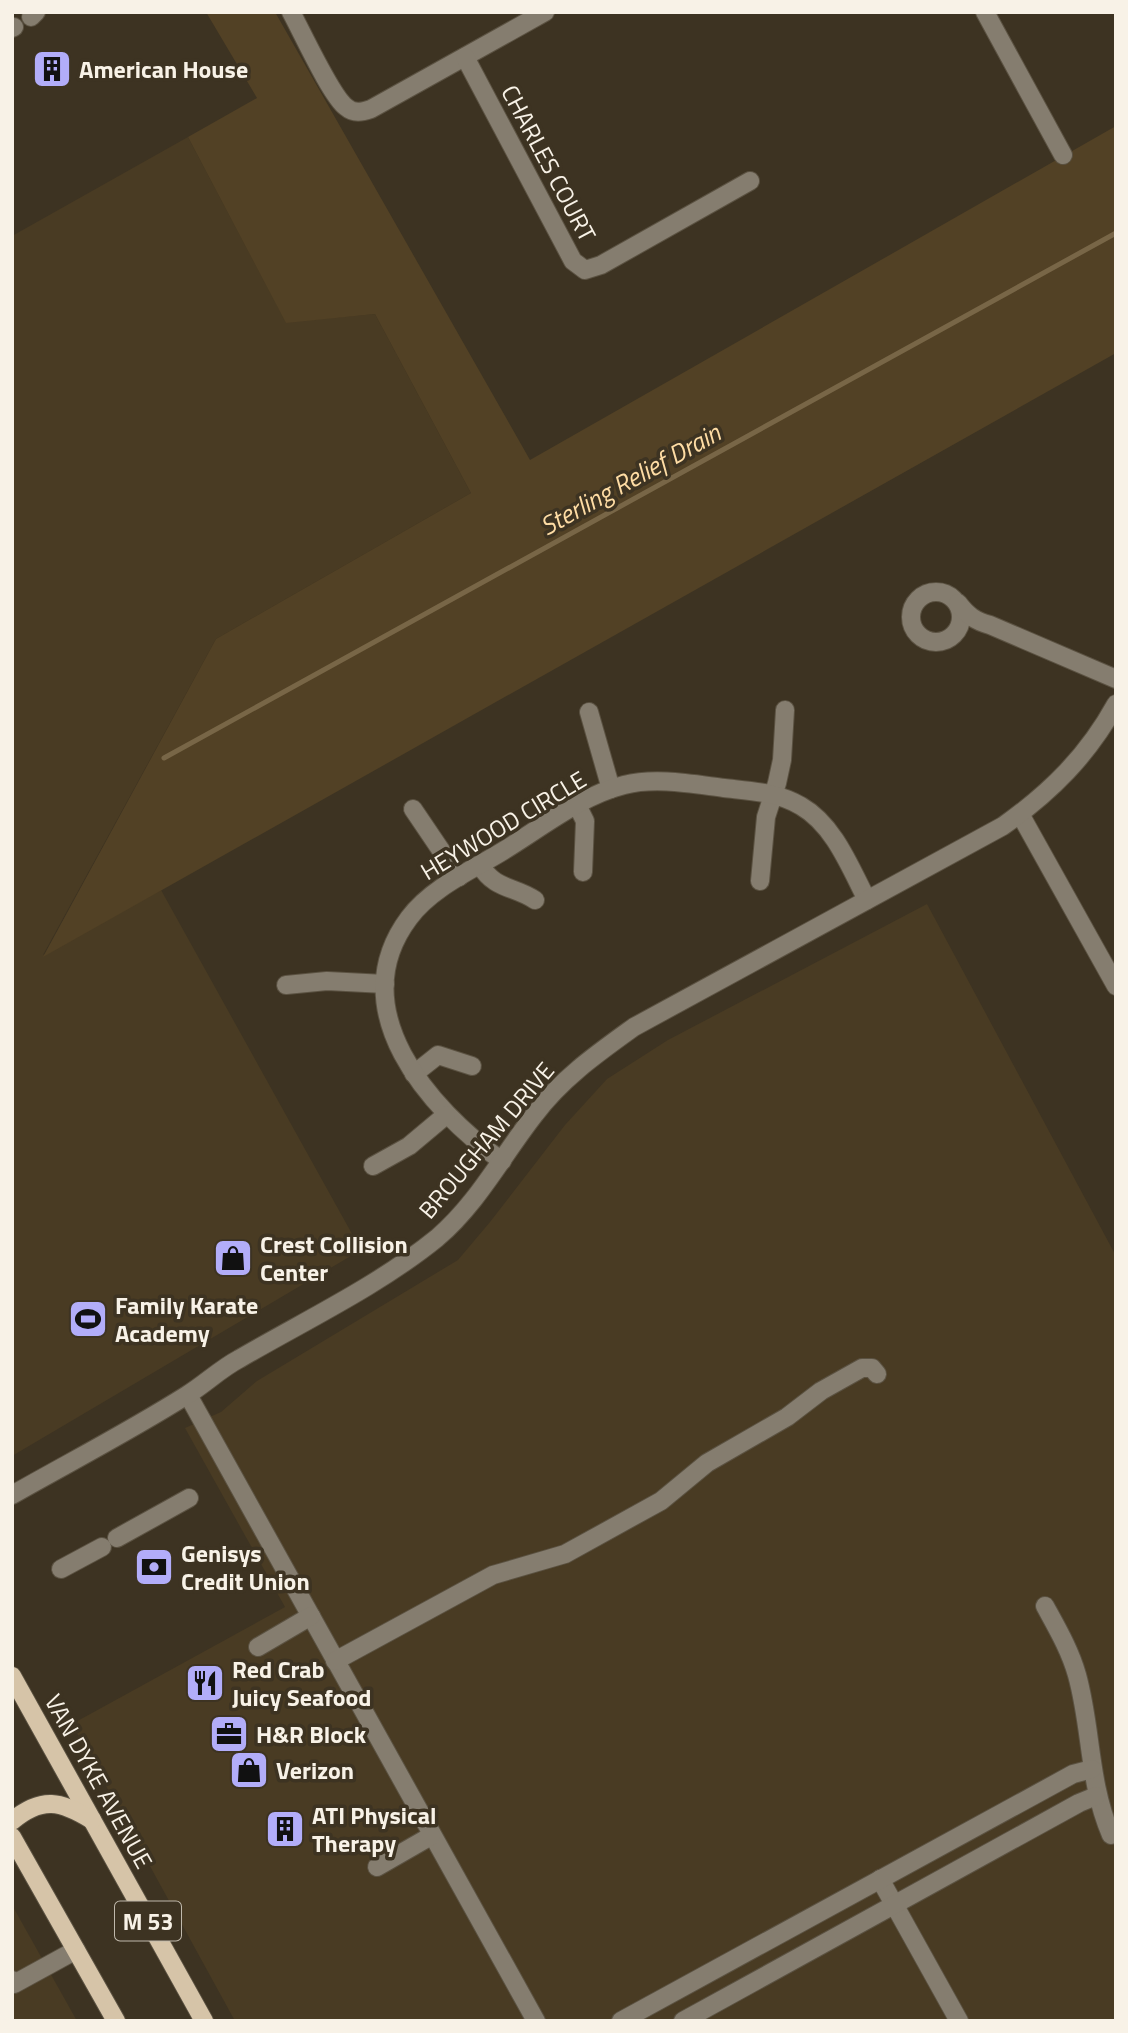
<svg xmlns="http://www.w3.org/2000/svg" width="1128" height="2033" font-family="'Titillium Web',sans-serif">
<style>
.built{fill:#493b23}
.green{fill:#524125}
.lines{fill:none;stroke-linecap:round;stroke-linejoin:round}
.stream{stroke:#786647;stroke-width:5}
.minor-casing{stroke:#5b5242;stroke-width:20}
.major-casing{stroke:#5b5242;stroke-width:20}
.minor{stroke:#857d6f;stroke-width:18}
.major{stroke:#d6c4a8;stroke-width:18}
.labels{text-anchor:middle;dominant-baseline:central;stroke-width:7;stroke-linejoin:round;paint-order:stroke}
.shield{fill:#3d3322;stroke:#c0b9ac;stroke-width:2}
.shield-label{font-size:23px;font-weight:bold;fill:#f8f2e7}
.poi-label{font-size:24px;font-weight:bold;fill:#f8f2e7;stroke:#3d3322;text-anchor:start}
.street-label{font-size:24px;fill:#f8f2e7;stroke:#3d3322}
.water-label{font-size:26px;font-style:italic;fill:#fedca4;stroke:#3d3322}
</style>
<rect width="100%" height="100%" fill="#3d3322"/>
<g class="built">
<polygon points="188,137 286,322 375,314 471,493 216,639 43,955 161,890 361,1250 12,1456 12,236"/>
<polygon points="927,904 1116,1256 1116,2021 235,2021 72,1724 285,1607 185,1428 221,1412 257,1381 458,1260 490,1222 565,1125 607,1079 668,1040"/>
<polygon points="12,1905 77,2021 12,2021"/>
</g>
<polygon class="green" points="206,12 275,12 530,460 1116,126 1116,353 43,957 216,639 471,493 375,314 286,323 188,137 257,98"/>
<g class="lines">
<polyline class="stream" points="164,758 1116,233"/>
<g class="minor-casing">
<g id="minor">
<path d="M291,12C302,32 331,96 346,107C354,114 362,112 371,109L545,12"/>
<polyline points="985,12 1063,155"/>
<polyline points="31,17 36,12"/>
<polyline points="12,28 14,27"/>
<polyline points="465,57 573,261 585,270 601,265 750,181"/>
<circle cx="936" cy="617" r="25"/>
<path d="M958,603C967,615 975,621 990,625L1116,679"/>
<polyline points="589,712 611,789"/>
<polyline points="577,805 585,821 583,872"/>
<polyline points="413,809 459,877"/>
<polyline points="1020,814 1116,986"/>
<path d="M480,865C495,890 514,886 535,900"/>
<polyline points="760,881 766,817 777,783 782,760 785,710"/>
<polyline points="286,985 327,981 385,984"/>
<polyline points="414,1074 438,1055 472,1066"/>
<path d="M502,1161C429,1109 341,1009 409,918C431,888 472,870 503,851C541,828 580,796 624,785C656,777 692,784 724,788C750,791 778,792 801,806C834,825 850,867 867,900"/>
<polyline points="373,1166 409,1146 446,1115"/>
<polyline points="188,1395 536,2021"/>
<path d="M12,1495C70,1462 130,1431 187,1395C205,1384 220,1369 239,1359C304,1321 378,1286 437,1238C478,1203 502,1156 535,1114C562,1078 598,1053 634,1027L1003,826C1051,792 1088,755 1116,704"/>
<polyline points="117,1538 189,1498"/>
<polyline points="61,1569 102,1547"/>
<path d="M1045,1606C1057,1628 1070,1650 1077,1675C1092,1729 1088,1781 1111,1835"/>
<polyline points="258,1647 311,1616"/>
<polyline points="335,1661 493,1575 565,1554 661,1501 707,1463 787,1417 821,1391 862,1368 872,1368 877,1374"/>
<polyline points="377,1867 431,1836"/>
<polyline points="880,1879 959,2021"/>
<polyline points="12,1980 14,1984 76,1950"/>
<polyline points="621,2021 1073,1774 1092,1769"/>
<polyline points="683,2021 1079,1803 1096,1796"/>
</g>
</g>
<g class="major-casing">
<g id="major">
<polyline points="12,1676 204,2021"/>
<path d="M12,1821C42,1796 61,1801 92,1820"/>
<polyline points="12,1837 116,2021"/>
</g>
</g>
<use href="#minor" class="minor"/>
<use href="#major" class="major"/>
</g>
<defs>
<g id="building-square" transform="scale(2.0125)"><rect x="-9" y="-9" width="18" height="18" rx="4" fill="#b2adf9" stroke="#3d3322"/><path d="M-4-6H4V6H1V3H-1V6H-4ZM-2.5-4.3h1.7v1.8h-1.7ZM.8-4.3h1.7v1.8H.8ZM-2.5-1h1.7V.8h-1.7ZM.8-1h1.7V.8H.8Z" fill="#111"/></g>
<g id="shop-square" transform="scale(2.0125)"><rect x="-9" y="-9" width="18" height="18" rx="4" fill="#b2adf9" stroke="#3d3322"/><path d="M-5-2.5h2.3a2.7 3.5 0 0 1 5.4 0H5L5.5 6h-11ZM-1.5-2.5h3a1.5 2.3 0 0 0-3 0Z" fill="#111"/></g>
<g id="stadium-square" transform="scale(2.0125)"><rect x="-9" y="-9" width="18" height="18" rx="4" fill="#b2adf9" stroke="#3d3322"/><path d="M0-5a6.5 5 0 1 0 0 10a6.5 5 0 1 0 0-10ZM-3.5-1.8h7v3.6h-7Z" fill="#111"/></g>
<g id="bank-square" transform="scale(2.0125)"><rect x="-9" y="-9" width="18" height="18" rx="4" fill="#b2adf9" stroke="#3d3322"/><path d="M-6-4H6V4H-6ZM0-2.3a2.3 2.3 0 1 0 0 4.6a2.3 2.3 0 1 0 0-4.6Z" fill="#111"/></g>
<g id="restaurant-square" transform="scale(2.0125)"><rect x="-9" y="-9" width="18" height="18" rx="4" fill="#b2adf9" stroke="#3d3322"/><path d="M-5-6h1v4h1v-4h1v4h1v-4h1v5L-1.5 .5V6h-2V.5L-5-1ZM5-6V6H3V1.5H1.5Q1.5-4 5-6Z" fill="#111"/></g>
<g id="office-square" transform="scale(2.0125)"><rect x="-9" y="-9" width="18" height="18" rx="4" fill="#b2adf9" stroke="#3d3322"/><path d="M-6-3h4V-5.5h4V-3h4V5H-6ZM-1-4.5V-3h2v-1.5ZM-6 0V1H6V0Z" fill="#111"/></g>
</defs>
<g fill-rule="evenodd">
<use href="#building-square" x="52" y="69"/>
<use href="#shop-square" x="233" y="1258"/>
<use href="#stadium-square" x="88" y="1319"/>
<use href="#bank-square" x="154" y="1567"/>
<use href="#restaurant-square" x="205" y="1683"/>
<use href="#office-square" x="229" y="1734"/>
<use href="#shop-square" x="249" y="1770"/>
<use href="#building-square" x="285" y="1829"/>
</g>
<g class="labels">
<rect class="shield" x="115" y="1901.5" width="66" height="39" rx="5"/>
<g class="shield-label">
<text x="148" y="1921">M 53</text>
</g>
<g class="poi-label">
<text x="79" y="69">American House</text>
<text x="260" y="1244">Crest Collision<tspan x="260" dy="28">Center</tspan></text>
<text x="115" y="1305">Family Karate<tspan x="115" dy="28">Academy</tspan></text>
<text x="181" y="1553">Genisys<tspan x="181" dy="28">Credit Union</tspan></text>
<text x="232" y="1669">Red Crab<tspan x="232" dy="28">Juicy Seafood</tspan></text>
<text x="256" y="1734">H&amp;R Block</text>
<text x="276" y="1770">Verizon</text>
<text x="312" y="1815">ATI Physical<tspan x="312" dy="28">Therapy</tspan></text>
</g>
<g class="street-label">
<text transform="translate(549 163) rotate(62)">CHARLES COURT</text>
<text transform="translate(503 825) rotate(-31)">HEYWOOD CIRCLE</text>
<text transform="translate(486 1140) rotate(-50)">BROUGHAM DRIVE</text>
<text transform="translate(99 1781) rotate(61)">VAN DYKE AVENUE</text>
</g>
<g class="water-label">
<text transform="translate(630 479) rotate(-29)">Sterling Relief Drain</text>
</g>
</g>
<rect width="1128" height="2033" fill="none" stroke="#f8f2e7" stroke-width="28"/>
</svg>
